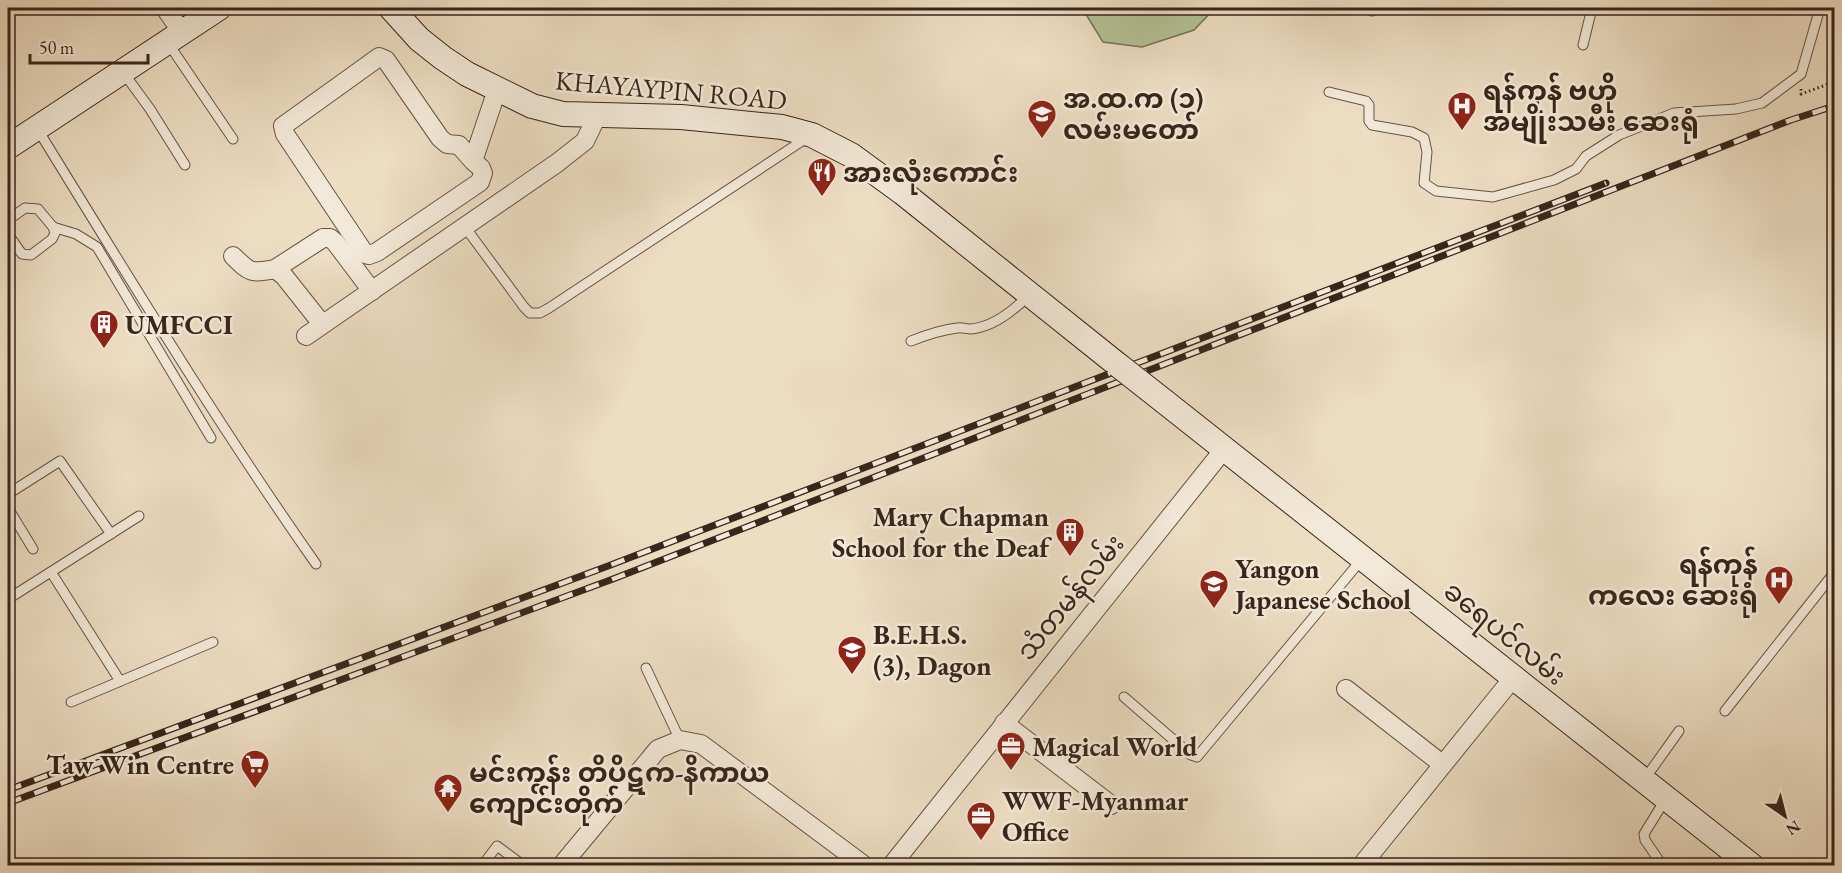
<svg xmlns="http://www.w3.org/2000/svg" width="1842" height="873" font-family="'EB Garamond','Noto Sans Myanmar',serif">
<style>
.green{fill:#b4c296;stroke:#767458;stroke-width:1.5}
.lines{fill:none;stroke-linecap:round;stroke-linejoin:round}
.lane-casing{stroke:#655345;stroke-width:11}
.street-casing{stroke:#655345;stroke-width:20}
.secondary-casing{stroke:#38251b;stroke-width:26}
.path{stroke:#38251b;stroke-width:3;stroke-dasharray:1.5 3;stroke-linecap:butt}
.lane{stroke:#f3e9d8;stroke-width:9}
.street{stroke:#f3e9d8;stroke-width:18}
.secondary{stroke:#f3e9d8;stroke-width:24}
.rail-casing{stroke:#38251b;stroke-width:7}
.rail{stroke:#f3e9d8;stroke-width:4.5;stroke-dasharray:14;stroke-linecap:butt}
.secondary-bridge-casing{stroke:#38251b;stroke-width:26;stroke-linecap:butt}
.secondary-bridge{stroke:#f3e9d8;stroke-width:24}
.labels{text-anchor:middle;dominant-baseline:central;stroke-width:5;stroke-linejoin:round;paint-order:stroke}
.street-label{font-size:27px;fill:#38251b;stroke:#f3e9d8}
.poi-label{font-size:27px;font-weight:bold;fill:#38251b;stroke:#f3e9d8;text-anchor:start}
</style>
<rect width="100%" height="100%" fill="#edddc3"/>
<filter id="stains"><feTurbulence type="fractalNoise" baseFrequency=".00333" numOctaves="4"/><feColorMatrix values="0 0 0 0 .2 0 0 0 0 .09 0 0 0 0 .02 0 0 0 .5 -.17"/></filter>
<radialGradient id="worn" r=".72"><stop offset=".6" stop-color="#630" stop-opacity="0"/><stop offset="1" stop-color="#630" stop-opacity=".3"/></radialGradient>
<polygon class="green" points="1082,8 1215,8 1194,30 1142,47 1103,42"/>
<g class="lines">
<g class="lane-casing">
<g id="lane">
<polyline points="1372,11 1373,8"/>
<polyline points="168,43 233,139"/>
<polyline points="1583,45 1592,8"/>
<polyline points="123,72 150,109 185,165"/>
<polyline points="1329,92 1366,101 1369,105 1369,121 1372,125 1412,132 1424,138 1427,152 1424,183 1436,191 1493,197 1554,180 1576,169 1586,156 1619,135 1674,113 1736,109 1762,103 1801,74 1820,8"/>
<path d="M38,130C128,276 217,423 316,564"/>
<polyline points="8,220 25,208 38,209 53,227 55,233 52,239 31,255 22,254 8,234"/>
<polyline points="53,227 76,234 97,247 211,438"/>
<polyline points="465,227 524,307 530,313 540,313 549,308 808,137"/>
<path d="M911,341C926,335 941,330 957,328C962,327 966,329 971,329C993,327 1013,311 1028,296"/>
<polyline points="8,494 60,461 111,534"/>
<polyline points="8,508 33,549"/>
<polyline points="51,572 120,681"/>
<polyline points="8,599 139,516"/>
<polyline points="646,668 680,740"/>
<polyline points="1124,697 1191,755 1197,757 1362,559"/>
<polyline points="71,702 213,642"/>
<polyline points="1725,711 1834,573"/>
<polyline points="1644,780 1679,731"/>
<polyline points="1658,859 1645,840 1644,834 1665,800"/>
<polyline points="1829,865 1834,858"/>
<polyline points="482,866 497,846 524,866"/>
</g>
</g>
<g class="street-casing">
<g id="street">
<polyline points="165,8 181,31"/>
<polyline points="473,161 481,168 483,173 480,182 377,252 369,255 365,254 285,134 283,126 379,57 386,60 440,138 447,144 459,145 473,161 497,90"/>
<path d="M233,256C251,274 251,273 275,269L284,276L322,324"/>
<polyline points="275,269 323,238 330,238 335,242 372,291"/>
<polyline points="306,336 557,163 585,141 597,116"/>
<polyline points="1346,689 1442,764"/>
<polyline points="1004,723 1111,805"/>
<polyline points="561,866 658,749 680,740 701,744 865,866"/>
<polyline points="891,866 1225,448"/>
<polyline points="1361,866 1513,678"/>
</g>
</g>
<g class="secondary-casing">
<g id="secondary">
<polyline points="391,8 419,39 443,58 467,74 532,106 563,114 681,117 782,127 812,135 851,155 903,193 1118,365"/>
<polyline points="8,147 219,8"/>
<polyline points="1165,402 1752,866"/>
</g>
</g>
<polyline class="path" points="1801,89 1801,94 1834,82"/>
<use href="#lane" class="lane"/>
<use href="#street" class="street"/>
<use href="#secondary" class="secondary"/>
<g class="rail-casing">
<g id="rail">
<polyline points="8,790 608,566 1606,183"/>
<polyline points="8,803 613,579 1791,120 1834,106"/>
</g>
</g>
<use href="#rail" class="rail"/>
<g class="secondary-bridge-casing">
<polyline id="secondary-bridge" points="1118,365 1165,402"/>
</g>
<use href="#secondary-bridge" class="secondary-bridge"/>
</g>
<defs>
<g id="hospital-pin" transform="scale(1.5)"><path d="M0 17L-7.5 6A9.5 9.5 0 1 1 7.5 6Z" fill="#8f2418" stroke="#f3e9d8"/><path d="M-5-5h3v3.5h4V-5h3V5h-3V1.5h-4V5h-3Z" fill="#fff"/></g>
<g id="school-pin" transform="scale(1.5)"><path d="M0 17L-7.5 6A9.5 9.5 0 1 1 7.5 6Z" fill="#8f2418" stroke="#f3e9d8"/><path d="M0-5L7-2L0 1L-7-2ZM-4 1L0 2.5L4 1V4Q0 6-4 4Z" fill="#fff"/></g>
<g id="restaurant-pin" transform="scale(1.5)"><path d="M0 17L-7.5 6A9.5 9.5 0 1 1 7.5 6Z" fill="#8f2418" stroke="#f3e9d8"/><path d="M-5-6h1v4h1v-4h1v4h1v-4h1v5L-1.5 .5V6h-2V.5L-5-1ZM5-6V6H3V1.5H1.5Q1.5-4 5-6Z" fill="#fff"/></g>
<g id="building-pin" transform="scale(1.5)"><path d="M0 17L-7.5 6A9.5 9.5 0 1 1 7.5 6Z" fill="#8f2418" stroke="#f3e9d8"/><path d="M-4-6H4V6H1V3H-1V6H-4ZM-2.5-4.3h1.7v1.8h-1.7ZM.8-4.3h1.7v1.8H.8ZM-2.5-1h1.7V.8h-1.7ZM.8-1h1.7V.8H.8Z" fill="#fff"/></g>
<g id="office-pin" transform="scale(1.5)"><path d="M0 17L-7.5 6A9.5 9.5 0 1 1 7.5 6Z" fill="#8f2418" stroke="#f3e9d8"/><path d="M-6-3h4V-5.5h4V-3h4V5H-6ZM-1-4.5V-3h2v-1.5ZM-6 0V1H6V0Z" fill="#fff"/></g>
<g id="supermarket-pin" transform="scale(1.5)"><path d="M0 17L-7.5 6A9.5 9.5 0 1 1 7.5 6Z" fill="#8f2418" stroke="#f3e9d8"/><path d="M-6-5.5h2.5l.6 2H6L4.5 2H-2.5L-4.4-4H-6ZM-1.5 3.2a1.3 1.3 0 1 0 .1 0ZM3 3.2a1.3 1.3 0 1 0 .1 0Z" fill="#fff"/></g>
<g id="temple-pin" transform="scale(1.5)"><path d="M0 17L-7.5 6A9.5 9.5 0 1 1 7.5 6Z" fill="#8f2418" stroke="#f3e9d8"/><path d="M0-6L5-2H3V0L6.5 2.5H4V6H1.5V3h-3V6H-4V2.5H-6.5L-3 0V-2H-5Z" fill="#fff"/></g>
</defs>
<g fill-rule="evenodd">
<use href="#hospital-pin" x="1462" y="106"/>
<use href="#school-pin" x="1042" y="114"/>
<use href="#restaurant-pin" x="822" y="172"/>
<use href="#building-pin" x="104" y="324"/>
<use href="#building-pin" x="1070" y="532"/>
<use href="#hospital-pin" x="1779" y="580"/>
<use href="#school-pin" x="1214" y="584"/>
<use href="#school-pin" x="852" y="650"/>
<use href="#office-pin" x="1011" y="746"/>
<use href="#supermarket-pin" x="255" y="764"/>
<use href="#temple-pin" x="448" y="788"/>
<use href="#office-pin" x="981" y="816"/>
</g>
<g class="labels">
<g class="street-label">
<text transform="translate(671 90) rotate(5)">KHAYAYPIN ROAD</text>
<text transform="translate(1070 597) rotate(-51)">သံတမန်လမ်း</text>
<text transform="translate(1505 633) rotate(39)">ခရေပင်လမ်း</text>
</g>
<g class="poi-label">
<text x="1483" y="90">ရန်ကုန် ဗဟို<tspan x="1483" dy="31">အမျိုးသမီး ဆေးရုံ</tspan></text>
<text x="1063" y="98">အ.ထ.က (၁)<tspan x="1063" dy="31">လမ်းမတော်</tspan></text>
<text x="843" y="172">အားလုံးကောင်း</text>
<text x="125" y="324">UMFCCI</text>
<text x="1049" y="516" text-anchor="end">Mary Chapman<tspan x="1049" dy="31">School for the Deaf</tspan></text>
<text x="1758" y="564" text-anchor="end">ရန်ကုန်<tspan x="1758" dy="31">ကလေး ဆေးရုံ</tspan></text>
<text x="1235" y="568">Yangon<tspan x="1235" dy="31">Japanese School</tspan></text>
<text x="873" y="634">B.E.H.S.<tspan x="873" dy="31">(3), Dagon</tspan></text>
<text x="1032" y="746">Magical World</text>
<text x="234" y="764" text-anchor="end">Taw Win Centre</text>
<text x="469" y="772">မင်းကွန်း တိပိဋက-နိကာယ<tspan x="469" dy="31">ကျောင်းတိုက်</tspan></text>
<text x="1002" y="800">WWF-Myanmar<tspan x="1002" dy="31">Office</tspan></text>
</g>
</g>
<rect width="1842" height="873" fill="none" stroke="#edddc3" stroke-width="30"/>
<rect x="9" y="9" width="1824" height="855" fill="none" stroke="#38251b" stroke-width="3"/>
<rect x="15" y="15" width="1812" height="843" fill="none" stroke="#38251b" stroke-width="1.5"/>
<g transform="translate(1785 816) rotate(145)" stroke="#f3e9d8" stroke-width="4.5" paint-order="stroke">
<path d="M0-4.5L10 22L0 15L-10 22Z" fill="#38251b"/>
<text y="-9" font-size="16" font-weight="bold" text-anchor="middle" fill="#38251b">N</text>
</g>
<path d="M30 54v9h118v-9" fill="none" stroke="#38251b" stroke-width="3"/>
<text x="39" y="54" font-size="18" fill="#38251b" stroke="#f3e9d8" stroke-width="4.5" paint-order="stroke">50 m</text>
<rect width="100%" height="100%" filter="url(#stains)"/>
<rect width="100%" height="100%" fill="url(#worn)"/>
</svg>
